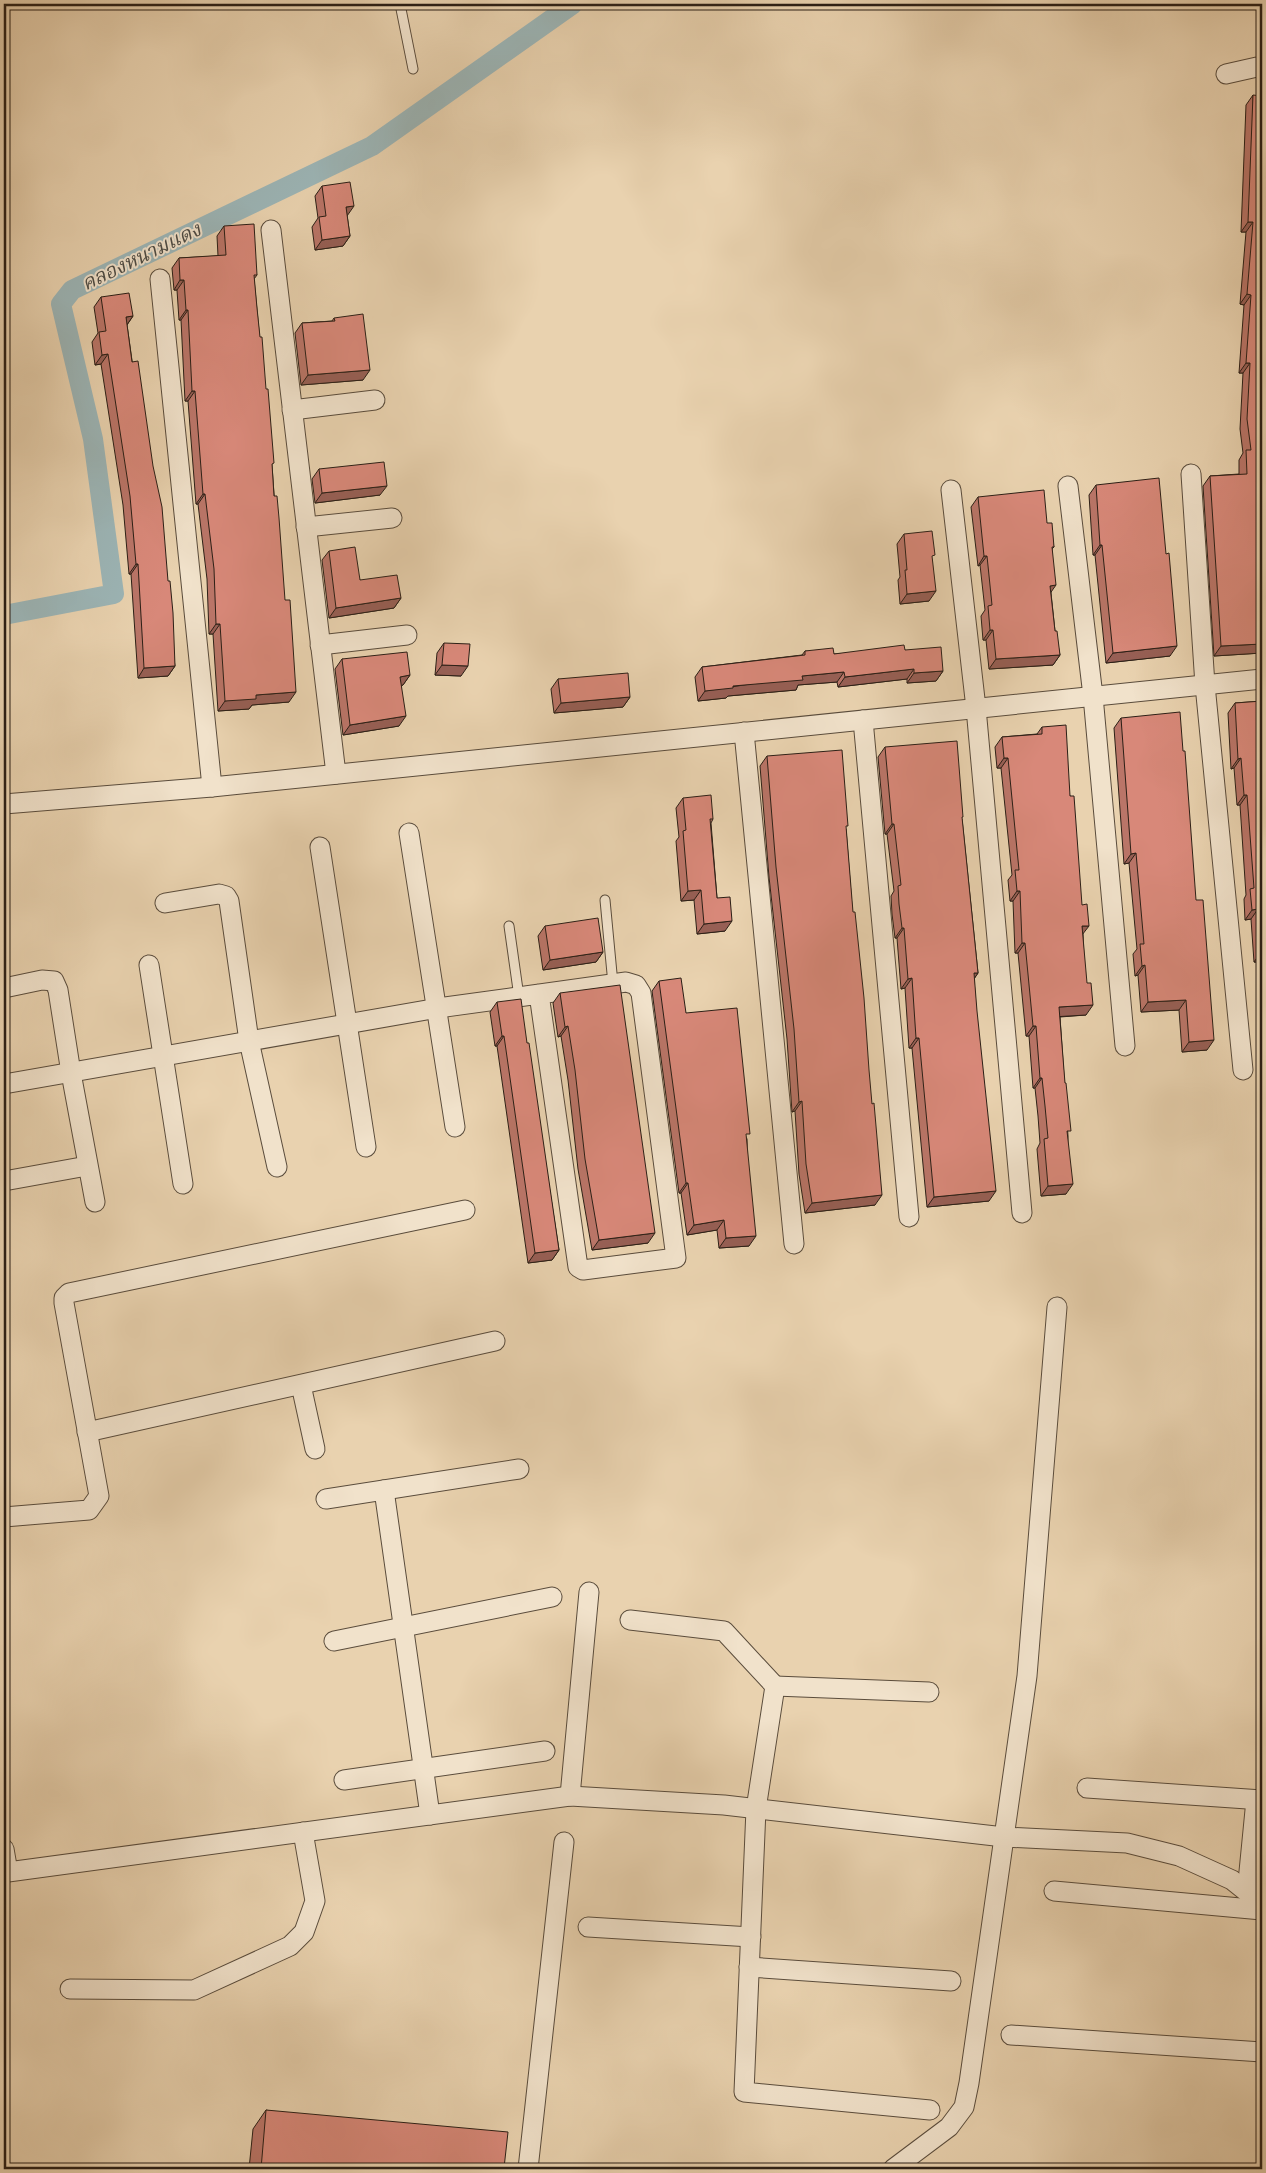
<svg xmlns="http://www.w3.org/2000/svg" width="1266" height="2173" font-family="'EB Garamond','Noto Serif Thai',serif">
<style>
.lines{fill:none;stroke-linecap:round;stroke-linejoin:round}
.canal{stroke:#9cb5b6;stroke-width:20}
.lane-casing{stroke:#5a4c3c;stroke-width:11}
.street-casing{stroke:#5a4c3c;stroke-width:21}
.lane{stroke:#f1e2cb;stroke-width:9}
.street{stroke:#f1e2cb;stroke-width:19}
.wall{fill:#ba7568;stroke:#2b1f16}
.shaded-wall{fill:#975f55;stroke:#2b1f16}
.building{fill:#d88879;stroke:#2b1f16}
.labels{text-anchor:middle;dominant-baseline:central;stroke-width:4;stroke-linejoin:round;paint-order:stroke}
.water-label{font-size:20px;font-style:italic;fill:#4d4c46;stroke:#f1e2cb}
</style>
<rect width="100%" height="100%" fill="#e9d2af"/>
<filter id="stains"><feTurbulence type="fractalNoise" baseFrequency=".004" numOctaves="4"/><feColorMatrix values="0 0 0 0 .2 0 0 0 0 .09 0 0 0 0 .02 0 0 0 .5 -.17"/></filter>
<radialGradient id="worn" r=".72"><stop offset=".6" stop-color="#630" stop-opacity="0"/><stop offset="1" stop-color="#630" stop-opacity=".3"/></radialGradient>
<g class="lines">
<polyline class="canal" points="4,615 114,594 93,439 61,304 72,290 372,146 573,4"/>
<g class="lane-casing">
<g id="lane">
<polyline points="400,4 413,69"/>
<polyline points="605,900 613,984"/>
<polyline points="509,926 519,997"/>
</g>
</g>
<g class="street-casing">
<g id="street">
<polyline points="1226,74 1257,67 1262,69"/>
<polyline points="271,230 336,774"/>
<polyline points="160,279 212,787"/>
<polyline points="292,410 375,400"/>
<polyline points="1191,474 1205,685 1243,1070"/>
<polyline points="1068,486 1093,696 1125,1046"/>
<polyline points="951,490 976,708 1022,1213"/>
<polyline points="306,527 392,518"/>
<polyline points="320,645 407,635"/>
<polyline points="863,720 909,1217"/>
<polyline points="744,732 794,1244"/>
<polyline points="4,804 212,787 1262,679"/>
<polyline points="409,833 455,1127"/>
<polyline points="320,847 366,1147"/>
<polyline points="165,903 219,894 226,896 229,901 249,1041 277,1167"/>
<polyline points="149,965 183,1184"/>
<polyline points="4,988 42,980 54,981 58,990 71,1073 95,1202"/>
<polyline points="4,1084 438,1008 626,982 636,985 641,993 676,1258 583,1270 578,1267 539,994"/>
<polyline points="4,1181 87,1166"/>
<polyline points="301,1385 315,1449"/>
<polyline points="87,1432 495,1341"/>
<polyline points="384,1490 430,1815"/>
<polyline points="326,1499 519,1469"/>
<polyline points="4,1517 89,1510 99,1496 64,1303 64,1298 69,1293 465,1210"/>
<polyline points="630,1620 724,1631 775,1686 756,1809 744,2092 930,2110"/>
<polyline points="334,1641 552,1597"/>
<polyline points="775,1686 929,1692"/>
<polyline points="344,1780 545,1751"/>
<polyline points="1087,1788 1262,1800"/>
<polyline points="570,1796 589,1592"/>
<polyline points="4,1849 8,1872 4,1872"/>
<polyline points="8,1872 570,1796 724,1805 1004,1837 1127,1843 1179,1856 1232,1880 1262,1904"/>
<polyline points="1054,1891 1262,1910"/>
<polyline points="1247,1892 1256,1800"/>
<polyline points="588,1927 751,1937"/>
<polyline points="749,1967 951,1981"/>
<polyline points="70,1989 194,1990 290,1946 304,1932 315,1901 303,1832"/>
<polyline points="1011,2035 1262,2052"/>
<polyline points="528,2169 564,1842"/>
<polyline points="893,2169 949,2127 964,2107 969,2083 1027,1676 1057,1307"/>
</g>
</g>
<use href="#lane" class="lane"/>
<use href="#street" class="street"/>
</g>
<g class="wall">
<polygon points="1253,95 1262,653 1214,656 1203,486 1210,476 1239,474 1239,460 1243,453 1240,429 1243,373 1239,373 1244,305 1240,304 1246,232 1241,232 1246,105"/>
<polygon points="322,186 347,215 350,236 343,246 315,250 312,227 318,218 315,196"/>
<polygon points="224,226 257,275 254,279 272,466 289,702 252,705 249,709 218,711 213,634 209,634 207,579 198,504 196,504 188,401 185,401 181,320 179,320 177,290 174,290 172,268 179,258 218,256 217,236"/>
<polygon points="101,297 133,316 127,325 175,666 168,676 138,678 131,574 129,574 123,505 101,364 95,365 92,342 98,333 94,307"/>
<polygon points="334,318 363,380 301,385 295,333 302,323 332,321"/>
<polygon points="319,469 380,495 315,503 312,479"/>
<polygon points="1096,485 1166,554 1170,656 1106,663 1095,555 1093,555 1089,495"/>
<polygon points="978,497 1047,523 1054,547 1052,549 1051,593 1055,631 1060,655 1053,665 989,669 986,640 983,640 981,616 985,610 980,565 978,566 971,507"/>
<polygon points="904,534 932,559 929,601 900,604 898,580 900,577 897,544"/>
<polygon points="329,551 360,580 401,598 394,608 329,618 322,560"/>
<polygon points="444,643 461,676 435,675 437,653"/>
<polygon points="905,650 943,671 936,681 907,683 907,679 838,687 837,682 798,685 796,690 728,696 726,698 698,701 695,677 702,667 802,655 805,651 834,654"/>
<polygon points="342,659 410,675 403,685 401,686 399,726 343,735 335,669"/>
<polygon points="558,679 630,697 623,707 554,713 551,689"/>
<polygon points="1262,701 1262,1034 1259,1035 1257,1013 1260,1009 1257,962 1254,962 1251,919 1245,920 1244,899 1246,895 1240,805 1237,805 1234,768 1231,769 1228,713 1235,703"/>
<polygon points="1121,718 1207,1050 1182,1052 1179,1010 1141,1012 1138,975 1135,976 1133,954 1137,949 1129,863 1124,864 1114,728"/>
<polygon points="1042,727 1070,796 1083,934 1086,1015 1060,1017 1068,1136 1066,1194 1041,1196 1037,1149 1040,1143 1038,1116 1035,1088 1033,1088 1029,1036 1026,1036 1018,953 1015,953 1013,901 1010,901 1008,880 1012,875 1001,768 997,768 995,747 1002,737 1037,734"/>
<polygon points="885,747 962,819 978,973 974,979 989,1201 927,1207 912,1048 909,1048 905,988 901,989 897,938 895,938 892,914 891,896 894,891 887,834 885,834 878,757"/>
<polygon points="767,756 846,829 875,1205 805,1213 799,1174 795,1111 792,1112 787,1039 769,877 760,766"/>
<polygon points="683,798 713,819 711,823 717,898 725,931 697,934 694,900 681,901 676,841 679,837 676,808"/>
<polygon points="545,926 603,952 596,962 543,970 538,936"/>
<polygon points="659,981 686,1013 747,1139 749,1246 719,1248 717,1230 687,1235 681,1193 679,1193 652,991"/>
<polygon points="560,993 648,1243 592,1250 578,1169 568,1080 561,1036 558,1037 553,1003"/>
<polygon points="497,1002 527,1043 559,1250 552,1260 528,1263 497,1046 495,1046 490,1012"/>
<polygon points="266,2110 504,2168 511,2169 249,2169 253,2129"/>
</g>
<g class="shaded-wall">
<polygon points="354,206 347,216 346,207"/>
<polygon points="1248,222 1253,222 1246,232 1241,232"/>
<polygon points="350,236 343,246 315,250 322,240"/>
<polygon points="180,280 184,280 177,290 174,290"/>
<polygon points="1247,294 1251,295 1244,305 1240,304"/>
<polygon points="186,310 188,310 181,320 179,320"/>
<polygon points="133,316 126,326 126,317"/>
<polygon points="108,354 101,364 95,365 102,355"/>
<polygon points="1246,363 1250,363 1243,373 1239,373"/>
<polygon points="370,370 363,380 301,385 308,375"/>
<polygon points="192,391 195,391 188,401 185,401"/>
<polygon points="387,486 380,495 315,503 322,493"/>
<polygon points="203,494 205,494 198,504 196,504"/>
<polygon points="1100,545 1102,545 1095,555 1093,555"/>
<polygon points="984,556 987,556 980,565 978,566"/>
<polygon points="136,564 138,564 131,574 129,574"/>
<polygon points="1056,585 1049,595 1050,586"/>
<polygon points="936,591 929,601 900,604 907,594"/>
<polygon points="401,598 394,608 329,618 336,608"/>
<polygon points="216,624 220,624 213,634 209,634"/>
<polygon points="990,630 993,630 986,640 983,640"/>
<polygon points="1262,644 1262,653 1214,656 1221,646"/>
<polygon points="1177,646 1170,656 1106,663 1113,653"/>
<polygon points="1060,655 1053,665 989,669 996,659"/>
<polygon points="442,665 468,666 461,676 435,675"/>
<polygon points="175,666 168,676 138,678 144,668"/>
<polygon points="914,669 907,679 838,687 845,677"/>
<polygon points="943,671 936,681 907,683 914,673"/>
<polygon points="844,672 837,682 798,685 796,690 728,696 726,698 698,701 705,691 802,676"/>
<polygon points="410,675 403,685 393,687 400,677"/>
<polygon points="296,692 289,702 252,705 249,709 218,711 225,701 256,695"/>
<polygon points="630,697 623,707 554,713 561,703"/>
<polygon points="406,716 399,726 343,735 350,725"/>
<polygon points="1004,758 1008,758 1001,768 997,768"/>
<polygon points="1241,758 1234,768 1231,769 1238,759"/>
<polygon points="1244,795 1247,795 1240,805 1237,805"/>
<polygon points="892,824 894,824 887,834 885,834"/>
<polygon points="1136,853 1129,863 1124,864 1131,854"/>
<polygon points="701,890 694,900 681,901 688,891"/>
<polygon points="1017,891 1020,891 1013,901 1010,901"/>
<polygon points="1258,909 1251,919 1245,920 1252,910"/>
<polygon points="732,921 725,931 697,934 704,924"/>
<polygon points="1082,926 1089,926 1082,935"/>
<polygon points="902,928 904,928 897,938 895,938"/>
<polygon points="1022,943 1025,943 1018,953 1015,953"/>
<polygon points="603,952 596,962 543,970 550,960"/>
<polygon points="1261,952 1262,952 1262,955 1257,962 1254,962"/>
<polygon points="1145,965 1138,975 1135,976 1142,966"/>
<polygon points="974,973 978,973 971,983"/>
<polygon points="912,978 905,988 901,989 908,979"/>
<polygon points="1186,1000 1179,1010 1141,1012 1148,1002"/>
<polygon points="1093,1005 1086,1015 1052,1017 1059,1007"/>
<polygon points="568,1026 561,1036 558,1037 565,1027"/>
<polygon points="1033,1026 1036,1026 1029,1036 1026,1036"/>
<polygon points="502,1036 504,1036 497,1046 495,1046"/>
<polygon points="916,1038 919,1038 912,1048 909,1048"/>
<polygon points="1214,1040 1207,1050 1182,1052 1189,1042"/>
<polygon points="1040,1078 1042,1078 1035,1088 1033,1088"/>
<polygon points="802,1101 795,1111 792,1112 799,1102"/>
<polygon points="686,1183 688,1183 681,1193 679,1193"/>
<polygon points="1073,1184 1066,1194 1041,1196 1048,1186"/>
<polygon points="996,1191 989,1201 927,1207 934,1197"/>
<polygon points="882,1195 875,1205 805,1213 812,1203"/>
<polygon points="724,1220 717,1230 687,1235 694,1225"/>
<polygon points="655,1233 648,1243 592,1250 599,1240"/>
<polygon points="756,1236 749,1246 719,1248 726,1238"/>
<polygon points="559,1250 552,1260 528,1263 535,1253"/>
</g>
<g class="building">
<polygon points="1253,95 1262,96 1262,644 1221,646 1210,476 1247,474 1246,450 1251,450 1247,419 1250,363 1246,363 1251,295 1247,294 1253,222 1248,222"/>
<polygon points="350,182 354,206 346,207 350,236 322,240 319,217 326,216 322,186"/>
<polygon points="254,224 257,275 254,275 257,308 260,337 262,337 266,389 268,389 274,463 272,464 274,496 277,496 279,518 285,600 290,600 296,692 256,695 256,699 225,701 220,624 216,624 214,569 205,494 203,494 195,391 192,391 188,310 186,310 184,280 180,280 179,258 226,255 224,226"/>
<polygon points="129,293 133,316 126,317 132,362 138,361 153,466 162,507 168,581 170,581 173,613 175,666 144,668 138,564 136,564 130,496 108,354 102,355 99,332 106,331 101,297"/>
<polygon points="363,314 370,370 308,375 302,323 335,321 334,318"/>
<polygon points="384,462 387,486 322,493 319,469"/>
<polygon points="1159,478 1166,554 1169,553 1177,646 1113,653 1102,545 1100,545 1096,485"/>
<polygon points="1044,490 1047,523 1052,523 1054,547 1052,547 1056,585 1050,586 1055,631 1057,631 1060,655 996,659 993,630 990,630 988,606 992,605 987,556 984,556 978,497"/>
<polygon points="932,531 935,555 932,556 936,591 907,594 905,570 907,570 904,534"/>
<polygon points="355,547 360,580 397,575 401,598 336,608 329,551"/>
<polygon points="444,643 470,644 468,666 442,665"/>
<polygon points="904,645 905,650 941,647 943,671 914,673 914,669 845,677 844,672 802,676 803,680 733,686 733,688 705,691 702,667 805,655 805,651 833,648 834,654"/>
<polygon points="407,652 410,675 400,677 406,716 350,725 342,659"/>
<polygon points="628,673 630,697 561,703 558,679"/>
<polygon points="1262,701 1262,952 1261,952 1258,909 1252,910 1250,889 1254,888 1247,795 1244,795 1241,758 1238,759 1235,703"/>
<polygon points="1180,712 1183,751 1185,751 1196,900 1203,900 1214,1040 1189,1042 1186,1000 1148,1002 1145,965 1142,966 1140,944 1144,944 1136,853 1131,854 1121,718"/>
<polygon points="1066,725 1070,796 1074,796 1082,905 1087,904 1089,926 1082,926 1087,983 1091,983 1093,1005 1059,1007 1065,1083 1066,1083 1071,1131 1067,1131 1073,1184 1048,1186 1044,1139 1048,1138 1045,1106 1042,1078 1040,1078 1036,1026 1033,1026 1025,943 1022,943 1020,891 1017,891 1015,870 1019,870 1008,758 1004,758 1002,737 1042,734 1042,727"/>
<polygon points="957,741 963,817 962,817 978,973 974,973 977,1011 996,1191 934,1197 919,1038 916,1038 912,978 908,979 904,928 902,928 899,904 898,886 901,885 894,824 892,824 885,747"/>
<polygon points="842,750 848,826 846,826 853,912 855,912 864,998 869,1070 872,1104 874,1103 882,1195 812,1203 806,1164 802,1101 799,1102 794,1029 776,867 767,756"/>
<polygon points="711,795 713,819 710,819 717,898 730,897 732,921 704,924 701,890 688,891 683,831 686,830 683,798"/>
<polygon points="598,918 603,952 550,960 545,926"/>
<polygon points="681,978 686,1013 737,1008 750,1134 746,1134 756,1236 726,1238 724,1220 694,1225 688,1183 686,1183 659,981"/>
<polygon points="620,985 655,1233 599,1240 585,1159 575,1070 568,1026 565,1027 560,993"/>
<polygon points="521,999 527,1043 529,1043 559,1250 535,1253 504,1036 502,1036 497,1002"/>
<polygon points="266,2110 508,2132 504,2168 511,2168 511,2169 261,2169"/>
</g>
<g class="labels">
<g class="water-label">
<text transform="translate(141 256) rotate(-26)">คลองหนามแดง</text>
</g>
</g>
<rect width="1266" height="2173" fill="none" stroke="#e9d2af" stroke-width="20"/>
<rect x="5" y="5" width="1256" height="2163" fill="none" stroke="#2b1f16" stroke-width="2.5"/>
<rect x="10" y="10" width="1246" height="2153" fill="none" stroke="#2b1f16"/>
<rect width="100%" height="100%" filter="url(#stains)"/>
<rect width="100%" height="100%" fill="url(#worn)"/>
</svg>
